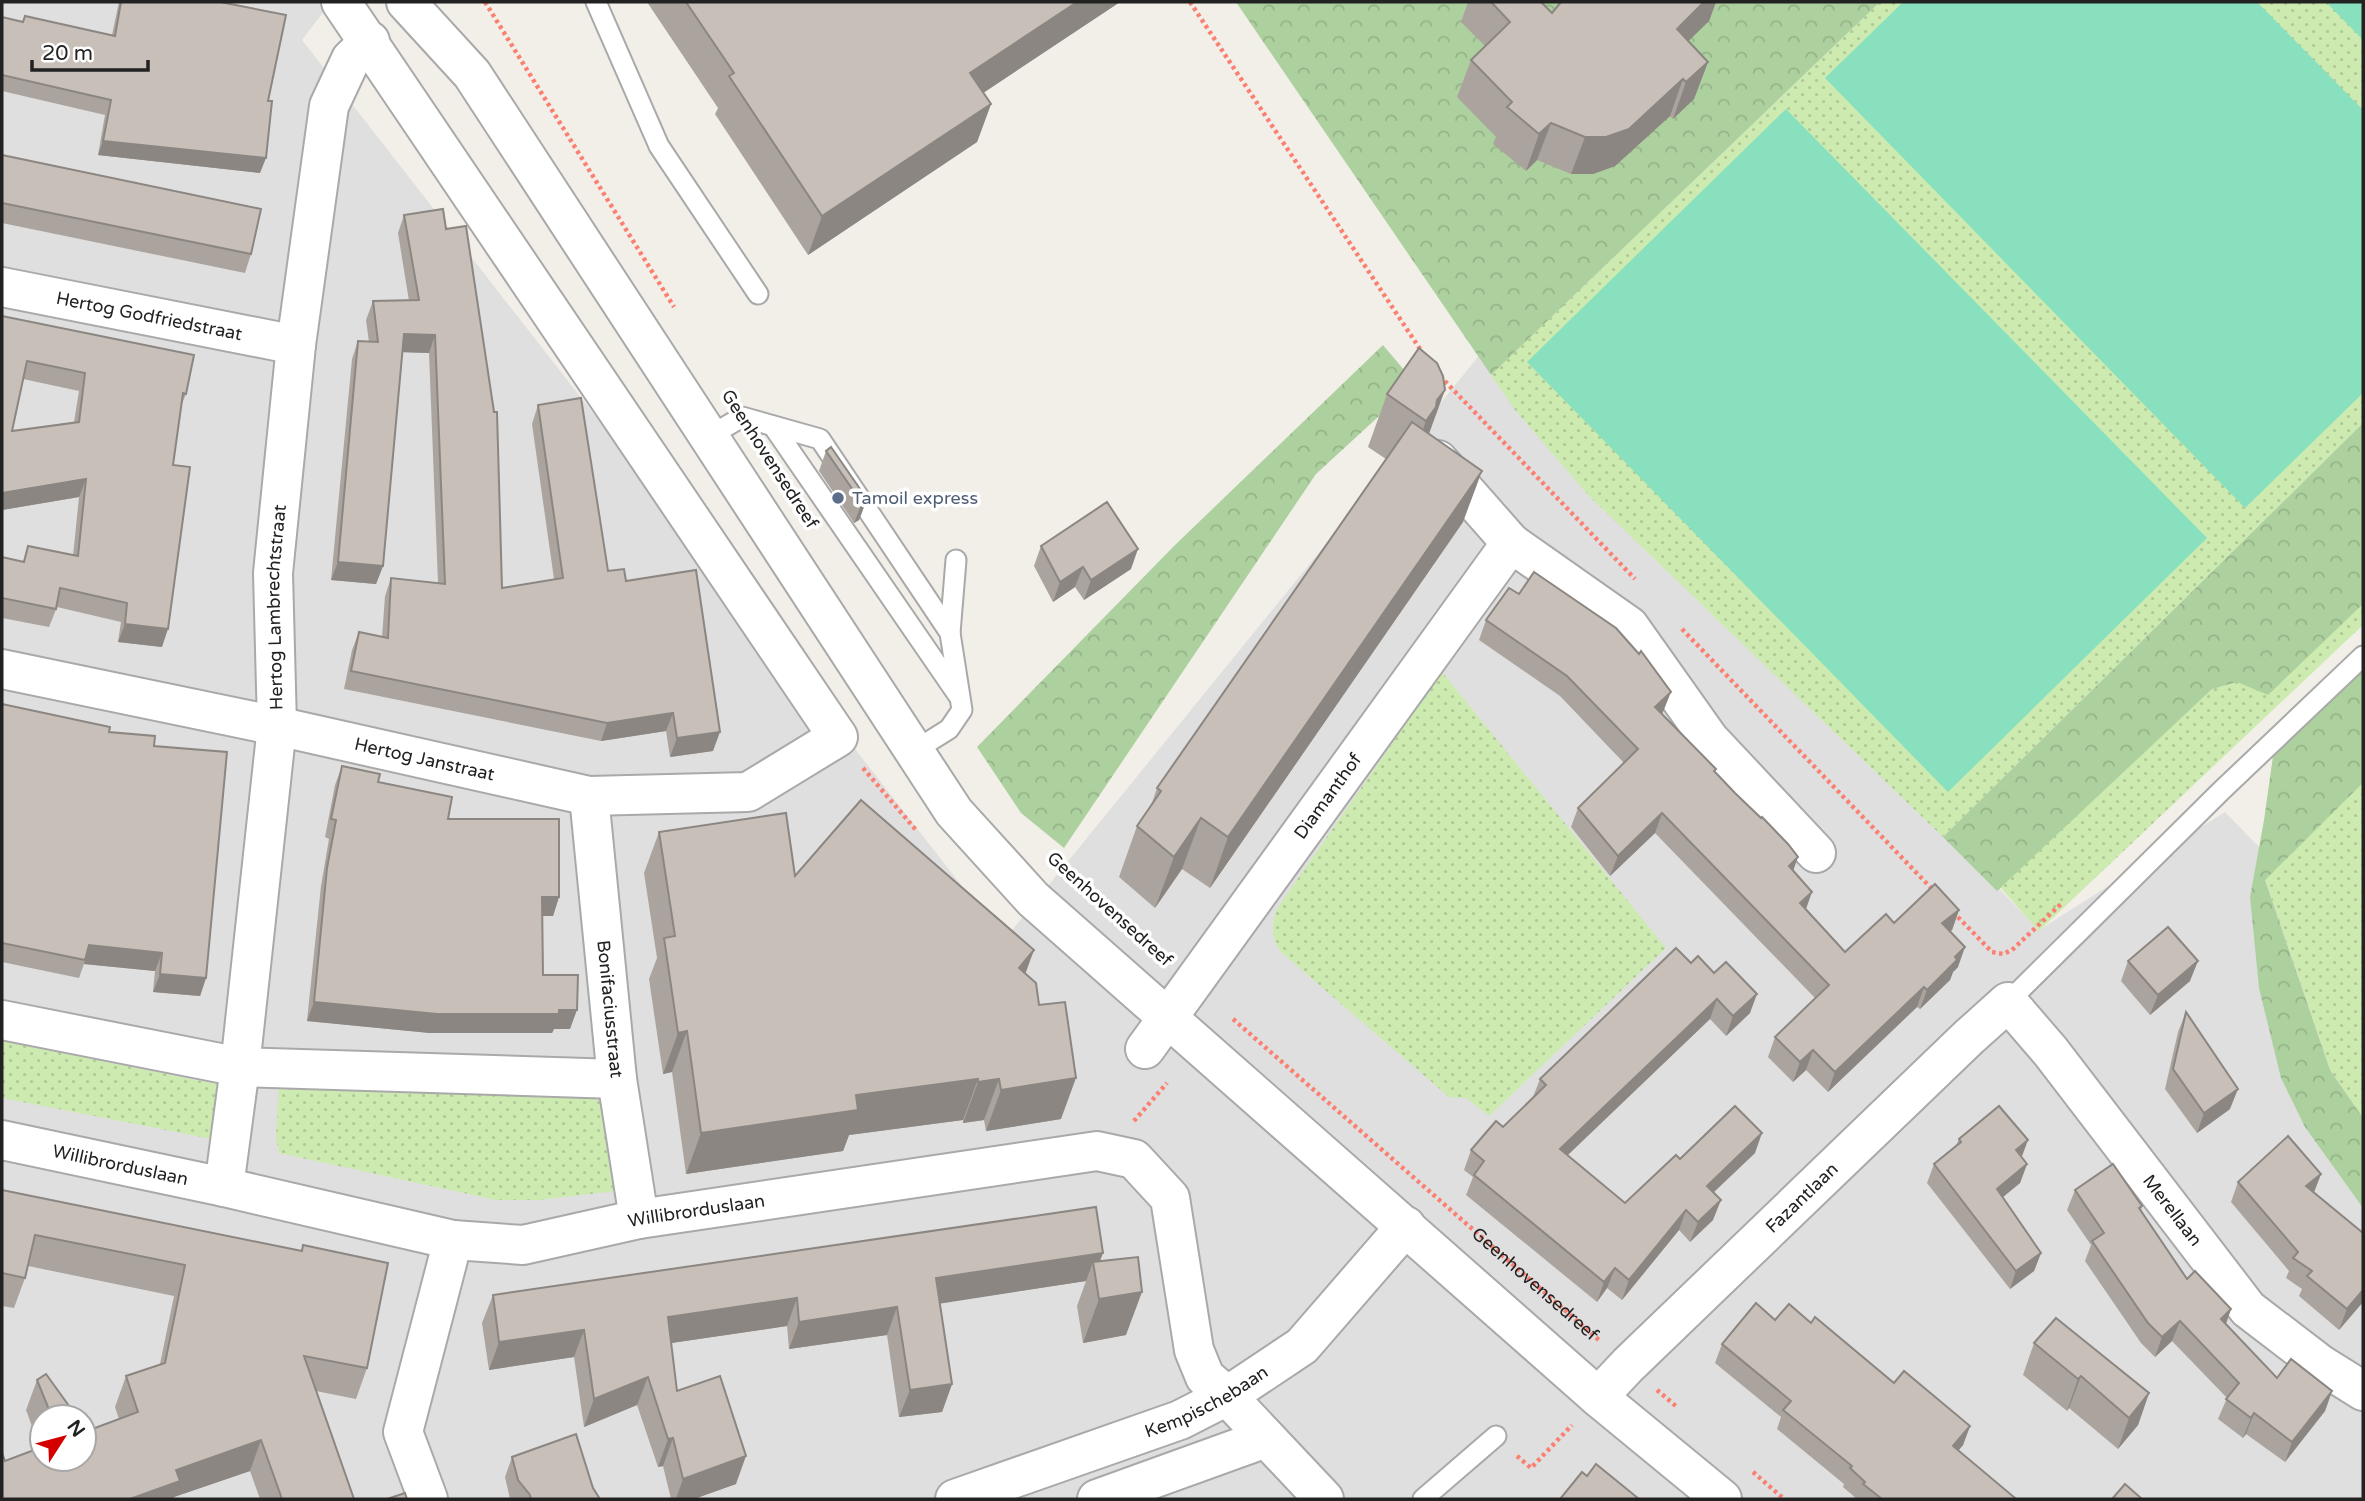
<svg xmlns="http://www.w3.org/2000/svg" width="2365" height="1501" font-family="'Varela Round',sans-serif">
<style>
.residential{fill:#e0dfdf;fill-rule:evenodd}
.grass{fill:url(#grass-dots)}
.forest{fill:url(#forest-crowns)}
.pitch{fill:#88e0be}
.lines{fill:none;stroke-linecap:round;stroke-linejoin:round}
.service-casing{stroke:#a9a9a9;stroke-width:23}
.minor-casing{stroke:#a9a9a9;stroke-width:42}
.tertiary-casing{stroke:#a9a9a9;stroke-width:42}
.path{stroke:#fa8072;stroke-width:4.5;stroke-dasharray:3.5 3.5;stroke-linecap:butt}
.service{stroke:#fff;stroke-width:19}
.minor{stroke:#fff;stroke-width:38}
.tertiary{stroke:#fff;stroke-width:38}
.wall{fill:#aba49e;fill-rule:evenodd}
.shaded-wall{fill:#8b8681}
.building{fill:#c7bfb8;stroke:#8b8681;stroke-width:2;fill-rule:evenodd}
.service-dot{fill:#5c6f8a;stroke:#fff;stroke-width:2.5}
.labels{text-anchor:middle;dominant-baseline:central;stroke-width:7;stroke-linejoin:round;paint-order:stroke}
.street-label{font-size:18px;fill:#222;stroke:#fff}
.service-label{font-size:18px;fill:#4e5e75;stroke:#fff;text-anchor:start}
</style>
<defs>
<pattern id="grass-dots" width="8" height="8" patternUnits="userSpaceOnUse" patternTransform="scale(1.75)"><rect width="8" height="8" fill="#cdebb0"/><path d="M2 2h.1M6 6h.1" fill="none" stroke="#b0c997" stroke-width="1.8" stroke-linecap="round"/></pattern>
<pattern id="forest-crowns" width="20" height="18" patternUnits="userSpaceOnUse" patternTransform="scale(1.75)"><rect width="20" height="18" fill="#add19e"/><path d="M2 6a3 3 0 1 1 6 0M12 15a3 3 0 1 1 6 0" fill="none" stroke="#95b388"/></pattern>
</defs>
<rect width="100%" height="100%" fill="#f2efe9"/>
<path class="residential" d="M2,2H331L302,40L1004,940L1482,352L2039,930L2225,812L2363,954V1499H2ZM42,1417H84V1459H42Z"/>
<g class="grass">
<polygon points="1880,2 2363,2 2363,423 1943,837 1588,495 1515,410 1491,375"/>
<polygon points="2363,463 2363,625 2039,931 1959,841"/>
<path d="M1442,672L1666,948L1489,1116L1466,1098L1449,1097L1281,952C1271,938 1271,926 1276,910Z"/>
<polygon points="2363,783 2363,1118 2330,1070 2265,879"/>
<polygon points="2,1041 221,1085 217,1140 2,1098"/>
<polygon points="279,1085 577,1089 600,1102 617,1191 538,1200 496,1200 279,1153 276,1138"/>
</g>
<g class="forest">
<polygon points="1236,2 1880,2 1491,375"/>
<polygon points="1383,345 1415,383 1316,474 1064,848 1021,813 977,747 1175,545"/>
<polygon points="2363,423 2363,604 2268,695 2237,682 2212,689 1997,891 1943,837"/>
<polygon points="2363,668 2363,783 2265,880 2330,1070 2363,1118 2363,1208 2305,1127 2281,1078 2259,988 2250,897 2264,820 2273,756"/>
</g>
<g class="pitch">
<polygon points="1903,2 2257,2 2363,110 2363,393 2245,508 1825,78"/>
<polygon points="2326,2 2363,2 2363,40"/>
<polygon points="1786,109 2207,538 1948,792 1527,362"/>
</g>
<g class="lines">
<g class="service-casing">
<g id="service">
<polyline points="596,2 659,146 758,294"/>
<polyline points="773,426 958,695"/>
<polyline points="708,437 742,417 820,439 950,633 962,710 949,729 914,751"/>
<polyline points="950,633 956,560"/>
<polyline points="2008,1002 2221,791 2363,656"/>
<polyline points="1423,1499 1496,1436"/>
</g>
</g>
<g class="minor-casing">
<g id="minor">
<path id="s2" d="M2,287L296,345"/>
<polyline points="1438,460 1511,543"/>
<path id="s3" d="M2,669L277,726L589,796L748,792L838,737L341,2"/>
<path id="s4" d="M589,796L617,1079L639,1219"/>
<polyline points="2,1020 240,1067 617,1079"/>
<path id="s5" d="M1145,1049L1511,543L1629,626L1709,739L1816,853"/>
<path id="s6" d="M2,1140L224,1187L453,1240L523,1245L639,1219L1097,1151L1134,1159L1170,1198L1194,1350L1205,1377L1227,1396L1324,1499"/>
<path id="s7" d="M224,1187L240,1067L277,726L273,573L296,345L329,106L351,59L370,41"/>
<path id="s8" d="M1598,1397L1628,1365L1969,1037L2008,1002L2051,1052L2248,1309L2320,1364L2363,1391"/>
<polyline points="428,1499 403,1432 453,1240"/>
<path id="s9" d="M955,1499L1180,1420L1227,1396L1302,1346L1406,1226"/>
<polyline points="1097,1499 1266,1438"/>
</g>
</g>
<g class="tertiary-casing">
<polyline id="tertiary" points="406,2 472,74 954,812 1033,899 1598,1397 1722,1499"/>
</g>
<g class="path">
<polyline points="485,2 674,307"/>
<polyline points="1190,2 1422,352"/>
<polyline points="1440,376 1635,579"/>
<polyline points="1682,629 1933,890"/>
<polyline points="863,768 916,830"/>
<polyline points="1953,912 1992,952 2003,954 2012,950 2062,903"/>
<path id="s1" d="M1233,1019L1600,1341"/>
<polyline points="1134,1121 1167,1083"/>
<polyline points="1657,1390 1677,1407"/>
<polyline points="1517,1456 1531,1468 1572,1425"/>
<polyline points="1753,1472 1784,1499"/>
</g>
<use href="#service" class="service"/>
<use href="#minor" class="minor"/>
<use href="#tertiary" class="tertiary"/>
</g>
<g class="wall">
<polygon points="119,2 220,2 268,101 260,173 98,155 105,115 2,91 2,17 23,22 25,16 112,35"/>
<polygon points="647,2 1120,2 983,93 991,104 977,142 808,255 715,114 718,108"/>
<polygon points="1468,2 1541,2 1552,13 1561,2 1716,2 1709,21 1688,41 1708,62 1694,99 1673,119 1670,116 1615,166 1593,174 1571,174 1537,160 1526,171 1493,144 1496,137 1457,97 1471,60 1485,46 1461,22"/>
<polygon points="2,155 251,254 245,273 2,223"/>
<polygon points="404,215 502,588 554,579 532,424 538,405 608,571 626,581 713,751 670,757 666,731 601,741 344,689 352,650 359,632 382,637 385,596 391,578 438,583 429,353 402,352 383,566 376,584 331,580 352,359 358,341 369,342 366,320 373,301 409,301 398,233"/>
<path d="M2,316L186,394L181,406L173,465L162,647L118,642L121,622L57,607L49,627L2,618V557L23,562L28,546L73,556L79,497L2,510ZM23,379L79,391L74,422L12,431Z"/>
<polygon points="1419,348 1429,434 1463,522 1210,888 1182,869 1155,908 1119,877 1137,826 1152,803 1157,788 1386,459 1368,447 1387,394"/>
<polygon points="826,451 867,499 859,520 854,523 819,471"/>
<polygon points="1041,546 1131,569 1084,600 1075,587 1053,602 1034,566"/>
<polygon points="1486,620 1663,712 1662,714 1716,769 1715,772 1793,871 1806,909 1845,952 1894,923 1959,910 1952,930 1950,931 1958,967 1953,972 1950,980 1920,1009 1917,1007 1828,1092 1806,1070 1793,1082 1768,1057 1775,1037 1815,998 1655,833 1610,876 1571,827 1578,808 1624,763 1560,696 1479,640"/>
<polygon points="2,704 109,732 154,746 206,978 200,996 153,992 155,971 84,964 79,978 2,962"/>
<polygon points="342,766 378,782 448,819 559,897 553,916 542,916 543,975 570,1029 554,1029 552,1033 430,1033 307,1021 321,886 329,839 325,837 335,785"/>
<polygon points="659,832 795,876 1025,974 1039,1005 1061,1119 986,1131 984,1120 963,1123 963,1120 849,1135 843,1151 686,1174 672,1072 663,1074 649,979 657,958 644,873"/>
<polygon points="2128,961 2190,981 2150,1015 2121,981"/>
<polygon points="1691,963 1750,1013 1726,1036 1710,1019 1568,1155 1625,1203 1680,1159 1755,1153 1713,1193 1713,1220 1690,1242 1679,1230 1622,1300 1607,1288 1597,1302 1466,1195 1473,1177 1464,1170 1471,1150 1503,1127 1533,1097 1540,1079"/>
<polygon points="2186,1012 2230,1109 2197,1133 2165,1089 2178,1032"/>
<polygon points="1959,1139 2022,1157 2027,1164 2020,1183 2002,1197 2041,1253 2034,1271 2010,1289 1927,1183 1934,1164 1956,1146"/>
<polygon points="2321,1174 2314,1193 2363,1302 2339,1330 2299,1296 2302,1289 2286,1278 2289,1271 2231,1202 2238,1182"/>
<polygon points="2,1190 301,1251 303,1245 367,1368 356,1399 316,1391 354,1499 260,1499 250,1471 174,1497 173,1499 2,1499 5,1461 40,1448 26,1410 37,1380 77,1417 42,1417 42,1459 87,1431 119,1419 115,1407 126,1376 160,1364 174,1296 28,1266 25,1278 14,1308 2,1306"/>
<polygon points="2075,1190 2142,1206 2141,1211 2187,1279 2231,1309 2226,1324 2277,1378 2332,1391 2325,1411 2285,1462 2246,1434 2243,1438 2218,1419 2227,1398 2172,1341 2155,1357 2141,1343 2085,1261 2091,1245 2067,1210"/>
<polygon points="1100,1261 1126,1335 1083,1343 1077,1306 1086,1281 939,1303 952,1384 942,1412 899,1417 887,1335 789,1349 787,1326 671,1343 677,1391 736,1484 694,1499 671,1499 663,1466 658,1467 637,1405 584,1427 574,1357 489,1370 482,1323 493,1295"/>
<polygon points="1775,1320 1811,1323 1894,1383 1970,1426 1963,1445 1958,1451 2014,1499 1857,1499 1843,1487 1844,1484 1777,1429 1781,1417 1715,1363 1722,1344"/>
<polygon points="2034,1343 2149,1393 2138,1425 2118,1449 2069,1408 2067,1411 2023,1375"/>
<polygon points="512,1457 593,1488 600,1499 510,1499 505,1477"/>
</g>
<g class="shaded-wall">
<polygon points="1077,2 1120,2 956,111 970,73"/>
<polygon points="1704,2 1716,2 1709,21 1663,66 1677,29"/>
<polygon points="1708,62 1694,99 1673,119 1686,82"/>
<polygon points="1683,79 1670,116 1615,166 1593,174 1571,174 1585,137"/>
<polygon points="991,104 977,142 808,255 822,216"/>
<polygon points="1551,123 1537,160 1526,171 1539,134"/>
<polygon points="103,141 266,158 260,173 98,155"/>
<polygon points="404,334 435,335 429,353 397,352"/>
<polygon points="1445,390 1426,442 1407,474 1426,421 1437,400"/>
<polygon points="1482,471 1463,522 1210,888 1228,837"/>
<polygon points="86,479 79,497 2,510 2,493"/>
<polygon points="867,499 859,520 854,523 862,503"/>
<polygon points="1138,549 1131,569 1084,600 1091,580"/>
<polygon points="338,562 383,566 376,584 331,580"/>
<polygon points="1083,567 1075,587 1053,602 1060,582"/>
<polygon points="125,624 168,629 162,647 118,642"/>
<polygon points="1671,692 1663,712 1648,727 1655,707"/>
<polygon points="673,713 666,731 601,741 607,723"/>
<polygon points="720,732 713,751 670,757 677,738"/>
<polygon points="1662,813 1655,833 1610,876 1618,856"/>
<polygon points="1201,818 1182,869 1155,908 1174,857"/>
<polygon points="1798,857 1791,877 1789,866"/>
<polygon points="1812,892 1805,912 1800,903"/>
<polygon points="542,897 559,897 553,916 535,916"/>
<polygon points="1959,910 1952,930 1934,943 1942,923"/>
<polygon points="89,945 162,953 155,971 84,964"/>
<polygon points="1965,947 1958,967 1953,972 1950,980 1920,1009 1927,990 1955,957"/>
<polygon points="1034,950 1019,991 1019,968"/>
<polygon points="2198,961 2190,981 2150,1015 2158,995"/>
<polygon points="160,974 206,978 200,996 153,992"/>
<polygon points="1924,987 1917,1007 1828,1092 1835,1072"/>
<polygon points="1757,994 1750,1013 1726,1036 1733,1016"/>
<polygon points="1717,999 1710,1019 1553,1169 1560,1149"/>
<polygon points="314,1002 559,1010 577,1010 570,1029 554,1029 552,1033 430,1033 307,1021"/>
<polygon points="687,1031 672,1072 663,1074 678,1033"/>
<polygon points="1813,1050 1806,1070 1793,1082 1800,1062"/>
<polygon points="1076,1078 1061,1119 986,1131 1001,1090"/>
<polygon points="978,1079 963,1120 849,1135 843,1151 686,1174 701,1133 856,1095"/>
<polygon points="999,1079 984,1120 963,1123 978,1082"/>
<polygon points="2238,1089 2230,1109 2197,1133 2204,1113"/>
<polygon points="1762,1133 1755,1153 1699,1206 1707,1186"/>
<polygon points="2028,1140 2021,1159 2016,1150"/>
<polygon points="2027,1164 2020,1183 1990,1208 1997,1189"/>
<polygon points="2321,1174 2313,1194 2306,1186"/>
<polygon points="1721,1200 1713,1220 1690,1242 1698,1222"/>
<polygon points="1686,1210 1679,1230 1622,1300 1629,1280"/>
<polygon points="1103,1253 1095,1275 1093,1262 1086,1281 925,1306 936,1278"/>
<polygon points="2041,1253 2034,1271 2010,1289 2016,1271"/>
<polygon points="1615,1268 1607,1288 1597,1302 1604,1282"/>
<polygon points="2363,1290 2363,1302 2339,1330 2347,1309"/>
<polygon points="1142,1292 1126,1335 1083,1343 1099,1299"/>
<polygon points="797,1298 787,1326 658,1345 668,1317"/>
<polygon points="897,1307 887,1335 789,1349 799,1322"/>
<polygon points="2231,1309 2224,1329 2221,1319"/>
<polygon points="2180,1321 2172,1341 2155,1357 2162,1337"/>
<polygon points="584,1330 574,1357 489,1370 499,1342"/>
<polygon points="2081,1376 2069,1408 2067,1411 2078,1379"/>
<polygon points="648,1377 637,1405 584,1427 594,1399"/>
<polygon points="952,1384 942,1412 899,1417 910,1390"/>
<polygon points="2332,1391 2325,1411 2285,1462 2292,1442"/>
<polygon points="2149,1393 2138,1425 2118,1449 2129,1418"/>
<polygon points="2254,1413 2246,1434 2243,1438 2251,1418"/>
<polygon points="1970,1426 1963,1445 1946,1465 1953,1446"/>
<polygon points="673,1438 663,1466 658,1467 668,1439"/>
<polygon points="261,1440 250,1471 174,1497 173,1499 130,1499 176,1470"/>
<polygon points="746,1456 736,1484 694,1499 676,1499 683,1479"/>
</g>
<g class="building">
<polygon points="121,2 220,2 286,15 268,101 272,101 266,158 103,141 111,100 2,75 2,17 23,22 25,16 115,36"/>
<polygon points="686,2 1077,2 970,73 991,104 822,216 729,76 734,73"/>
<polygon points="1491,2 1541,2 1552,13 1561,2 1704,2 1677,29 1708,62 1686,82 1683,79 1629,129 1606,137 1585,137 1551,123 1539,134 1507,107 1512,102 1471,60 1510,22"/>
<polygon points="2,155 261,209 251,254 2,203"/>
<polygon points="443,209 446,229 466,226 494,412 497,412 502,588 563,578 538,405 581,398 608,571 624,569 626,581 696,570 720,732 677,738 673,713 607,723 351,671 359,632 388,638 391,578 445,584 435,335 404,334 383,566 338,562 358,341 378,342 373,301 419,300 404,215"/>
<path d="M2,316L194,355L186,394L183,393L173,465L190,467L168,629L125,624L127,603L60,588L56,609L2,598V557L24,562L28,546L78,556L86,479L2,493ZM27,361L85,373L79,422L12,431Z"/>
<polygon points="1419,348 1437,363 1443,376 1445,390 1437,400 1436,407 1426,421 1387,394"/>
<polygon points="1412,422 1482,471 1228,837 1201,818 1174,857 1137,826 1161,791 1157,788"/>
<polygon points="831,447 867,499 862,503 826,451"/>
<polygon points="1107,502 1138,549 1091,580 1083,567 1060,582 1041,546"/>
<polygon points="1534,572 1616,628 1639,654 1641,651 1671,692 1655,707 1716,769 1714,771 1735,793 1761,818 1762,817 1788,844 1798,857 1789,866 1812,892 1800,903 1845,952 1886,914 1894,923 1935,884 1959,910 1942,923 1965,947 1955,957 1957,960 1927,990 1924,987 1835,1072 1813,1050 1800,1062 1775,1037 1829,985 1662,813 1618,856 1578,808 1638,749 1567,676 1486,620 1509,588 1519,594"/>
<polygon points="2,704 110,727 109,732 155,736 154,746 227,752 206,978 160,974 162,953 89,945 85,960 2,943"/>
<polygon points="342,766 380,774 378,782 452,797 448,819 559,819 559,897 542,897 543,975 578,975 577,1010 559,1010 559,1014 437,1014 314,1002 327,868 336,820 331,819"/>
<polygon points="861,800 1034,950 1019,968 1036,983 1039,1005 1065,1002 1076,1078 1001,1090 999,1079 978,1082 978,1079 856,1095 858,1110 701,1133 687,1031 678,1033 664,938 675,936 659,832 786,813 795,876"/>
<polygon points="2168,927 2198,961 2158,995 2128,961"/>
<polygon points="1676,948 1691,963 1698,956 1714,973 1726,962 1757,994 1733,1016 1717,999 1560,1149 1625,1203 1676,1155 1680,1159 1735,1106 1762,1133 1707,1186 1721,1200 1698,1222 1686,1210 1629,1280 1615,1268 1604,1282 1474,1175 1484,1161 1471,1150 1496,1121 1503,1127 1546,1085 1540,1079"/>
<polygon points="2186,1012 2238,1089 2204,1113 2173,1069"/>
<polygon points="1999,1106 2028,1140 2016,1150 2027,1164 1997,1189 2041,1253 2016,1271 1934,1164 1961,1142 1959,1139"/>
<polygon points="2288,1136 2321,1174 2306,1186 2363,1233 2363,1290 2347,1309 2307,1276 2312,1271 2293,1258 2298,1252 2238,1182"/>
<polygon points="2113,1164 2142,1206 2139,1208 2187,1279 2195,1271 2231,1309 2221,1319 2277,1378 2291,1359 2332,1391 2292,1442 2254,1413 2251,1418 2226,1399 2239,1383 2180,1321 2162,1337 2148,1323 2092,1241 2104,1233 2075,1190"/>
<polygon points="2,1190 302,1251 303,1245 388,1263 367,1368 304,1356 354,1499 282,1499 261,1440 176,1470 180,1481 130,1499 2,1499 2,1453 5,1461 42,1447 42,1459 84,1459 84,1426 87,1431 138,1412 126,1376 165,1363 185,1265 35,1235 25,1278 2,1273"/>
<polygon points="1096,1207 1103,1253 936,1278 952,1384 910,1390 897,1307 799,1322 797,1298 668,1317 677,1391 720,1376 746,1456 683,1479 673,1438 668,1439 648,1377 594,1399 584,1330 499,1342 493,1295"/>
<polygon points="1138,1257 1142,1292 1099,1299 1093,1262"/>
<polygon points="1756,1303 1775,1320 1789,1304 1811,1323 1815,1317 1894,1383 1904,1371 1970,1426 1953,1446 2015,1498 2014,1499 1882,1499 1863,1484 1865,1482 1850,1468 1852,1466 1783,1410 1791,1401 1722,1344"/>
<polygon points="2056,1318 2149,1393 2129,1418 2081,1376 2078,1379 2034,1343"/>
<polygon points="46,1374 77,1417 52,1417 37,1380"/>
<polygon points="576,1434 593,1488 600,1499 531,1499 530,1495 518,1480 512,1457"/>
<polygon points="1596,1464 1639,1499 1560,1499 1582,1472 1587,1476"/>
<polygon points="2125,1484 2142,1499 2112,1499"/>
<polygon points="405,1493 407,1499 387,1499"/>
</g>
<circle class="service-dot" cx="838" cy="498" r="7"/>
<g class="labels">
<g class="street-label">
<text stroke="none"><textPath href="#s2" startOffset="150">Hertog Godfriedstraat</textPath></text>
<text transform="translate(770 459) rotate(57)">Geenhovensedreef</text>
<text stroke="none"><textPath href="#s7" startOffset="583">Hertog Lambrechtstraat</textPath></text>
<text stroke="none"><textPath href="#s3" startOffset="432">Hertog Janstraat</textPath></text>
<text stroke="none"><textPath href="#s5" startOffset="312">Diamanthof</textPath></text>
<text transform="translate(1110 909) rotate(42)">Geenhovensedreef</text>
<text stroke="none"><textPath href="#s4" startOffset="214">Bonifaciusstraat</textPath></text>
<text stroke="none"><textPath href="#s6" startOffset="121">Willibrorduslaan</textPath></text>
<text stroke="none"><textPath href="#s8" startOffset="285">Fazantlaan</textPath></text>
<text stroke="none"><textPath href="#s8" startOffset="835">Merellaan</textPath></text>
<text stroke="none"><textPath href="#s6" startOffset="709">Willibrorduslaan</textPath></text>
<text stroke="none"><textPath href="#s1" startOffset="402">Geenhovensedreef</textPath></text>
<text stroke="none"><textPath href="#s9" startOffset="270">Kempischebaan</textPath></text>
</g>
<g class="service-label">
<text x="852" y="498">Tamoil express</text>
</g>
</g>
<rect width="2365" height="1501" fill="none" stroke="#222222" stroke-width="7"/>
<g transform="translate(63 1438) rotate(54)"><circle r="33" fill="#ffffff" stroke="#a7a7a7" stroke-width="2"/>
<path d="M0-5L12 26L0 18L-12 26Z" fill="#d40000"/>
<text y="-10" font-size="19" font-weight="bold" text-anchor="middle" fill="#222222">N</text>
</g>
<path d="M32 60v10h116v-10" fill="none" stroke="#222222" stroke-width="3.5"/>
<text x="42" y="60" font-size="21" fill="#222222" stroke="#ffffff" stroke-width="5" paint-order="stroke">20 m</text>
</svg>
